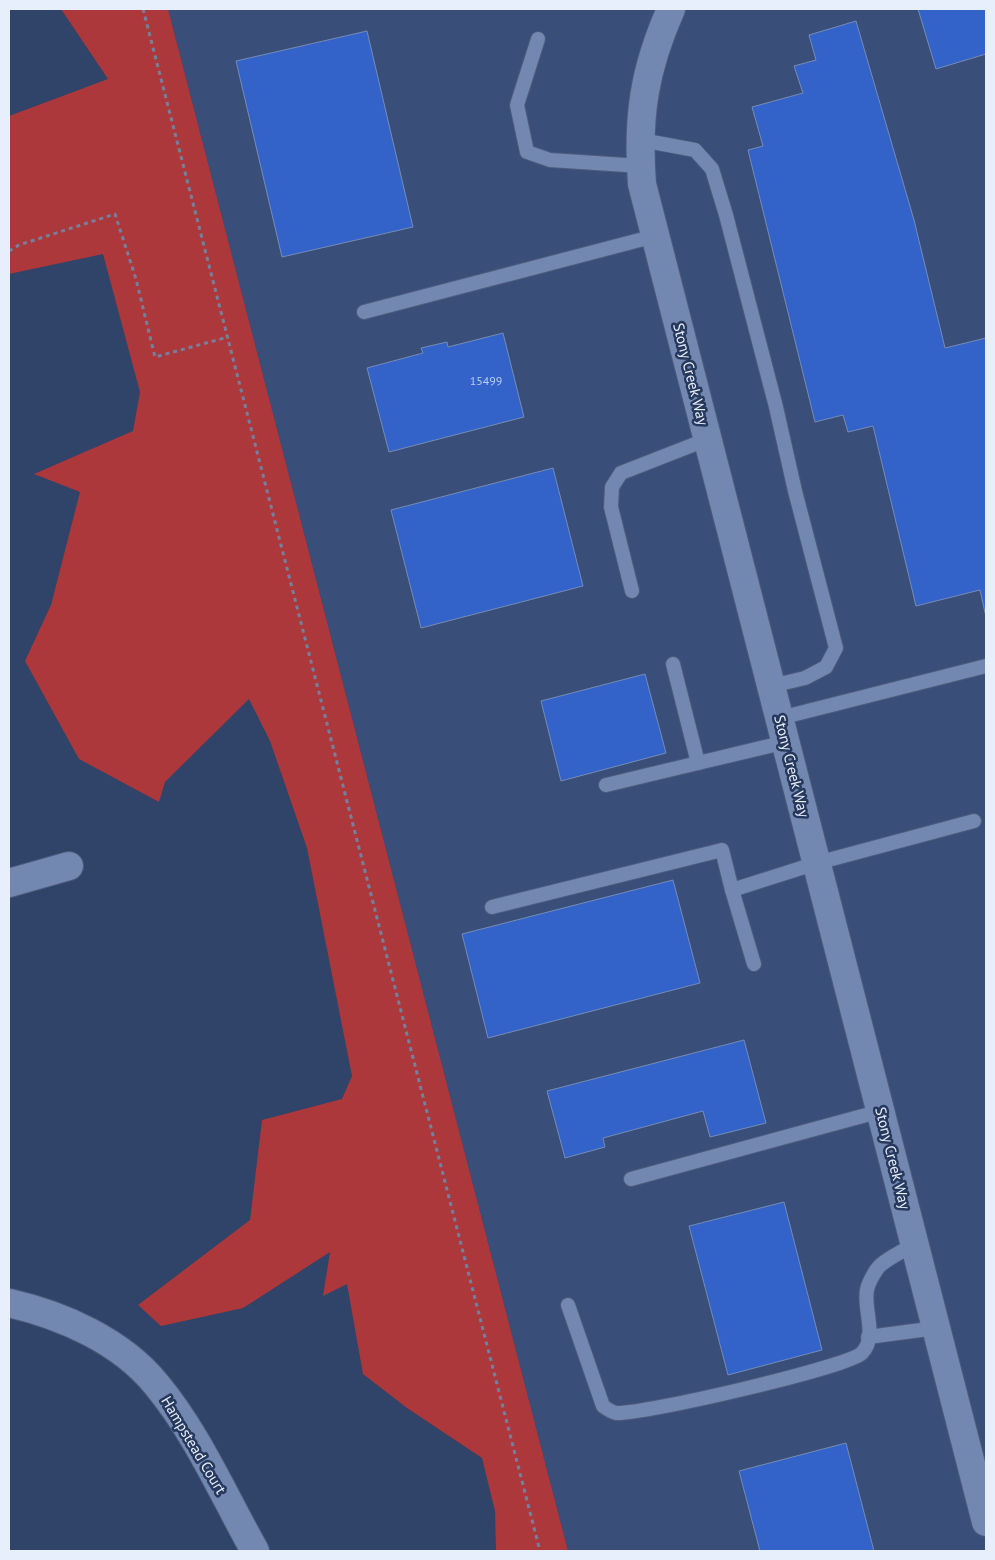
<svg xmlns="http://www.w3.org/2000/svg" width="995" height="1560" font-family="'PT Sans',sans-serif">
<style>
.built{fill:#394e79}
.green{fill:#ac383b}
.building{fill:#3363c9;stroke:#768cb6}
.lines{fill:none;stroke-linecap:round;stroke-linejoin:round}
.service-casing{stroke:#4d5c79;stroke-width:16}
.minor-casing{stroke:#4d5c79;stroke-width:30}
.path{stroke:#73819e;stroke-width:3;stroke-dasharray:4 4;stroke-linecap:butt}
.service{stroke:#7288b1;stroke-width:14}
.minor{stroke:#7288b1;stroke-width:28}
.labels{text-anchor:middle;dominant-baseline:central;stroke-width:5;stroke-linejoin:round;paint-order:stroke}
.number-label{font-size:12px;fill:#bacbef}
.street-label{font-size:15px;fill:#e7eefc;stroke:#26385c}
</style>
<rect width="100%" height="100%" fill="#304368"/>
<polygon class="built" points="168,9 986,9 986,1551 568,1551"/>
<polygon class="green" points="61,9 168,9 568,1551 496,1551 495,1511 482,1458 407,1408 363,1374 347,1284 323,1296 330,1252 243,1308 161,1326 138,1305 250,1220 262,1120 342,1099 352,1076 307,848 270,741 249,699 165,782 159,802 79,759 25,661 51,605 80,492 34,474 133,431 140,392 103,254 9,274 9,116 108,79"/>
<g class="building">
<polygon points="918,9 986,9 986,54 936,69"/>
<polygon points="856,21 914,220 945,348 986,338 986,617 980,590 916,606 873,426 848,432 843,415 815,422 748,150 763,146 752,107 803,93 794,66 816,60 809,35"/>
<polygon points="367,31 413,227 282,257 236,61"/>
<polygon points="503,333 524,417 389,452 367,368 423,353 421,348 447,342 448,347"/>
<polygon points="553,468 583,586 421,628 391,510"/>
<polygon points="645,674 666,753 561,781 541,701"/>
<polygon points="673,880 700,983 488,1038 462,934"/>
<polygon points="744,1040 766,1123 710,1137 703,1111 603,1138 605,1147 565,1158 547,1091"/>
<polygon points="784,1202 822,1350 728,1375 689,1226"/>
<polygon points="846,1443 874,1551 760,1551 739,1471"/>
</g>
<g class="lines">
<g class="service-casing">
<g id="service">
<polyline points="538,39 517,105 527,152 550,160 641,166"/>
<polyline points="641,140 695,150 712,169 726,215 776,407 795,491 836,648 826,667 805,678 771,686"/>
<polyline points="364,312 655,236"/>
<polyline points="632,591 611,507 612,487 621,473 708,439"/>
<polyline points="673,664 698,763 786,742"/>
<polyline points="780,718 986,666"/>
<polyline points="606,785 698,763"/>
<polyline points="732,890 754,964"/>
<polyline points="492,907 722,850 732,890 817,863 974,821"/>
<polyline points="631,1179 881,1111"/>
<path d="M568,1305L603,1406C607,1409 612,1412 616,1413C642,1415 848,1367 862,1353C878,1336 863,1309 867,1290C868,1284 873,1275 877,1269C882,1261 905,1250 915,1244"/>
<polyline points="868,1337 936,1328"/>
</g>
</g>
<g class="minor-casing">
<g id="minor">
<path d="M671,9C644,70 637,117 642,184L986,1522"/>
<polyline points="9,883 69,866"/>
<path d="M9,1303C62,1315 121,1341 156,1384C197,1433 224,1496 255,1551"/>
</g>
</g>
<g class="path">
<polyline points="143,9 540,1551"/>
<polyline points="9,251 19,245 115,214 136,279 155,357 228,337"/>
</g>
<use href="#service" class="service"/>
<use href="#minor" class="minor"/>
</g>
<g class="labels">
<g class="number-label">
<text x="486" y="380">15499</text>
</g>
<g class="street-label">
<text transform="translate(691 374) rotate(76)">Stony Creek Way</text>
<text transform="translate(792 766) rotate(76)">Stony Creek Way</text>
<text transform="translate(893 1158) rotate(76)">Stony Creek Way</text>
<text transform="translate(194 1445) rotate(59)">Hampstead Court</text>
</g>
</g>
<rect width="995" height="1560" fill="none" stroke="#e7eefc" stroke-width="20"/>
</svg>
